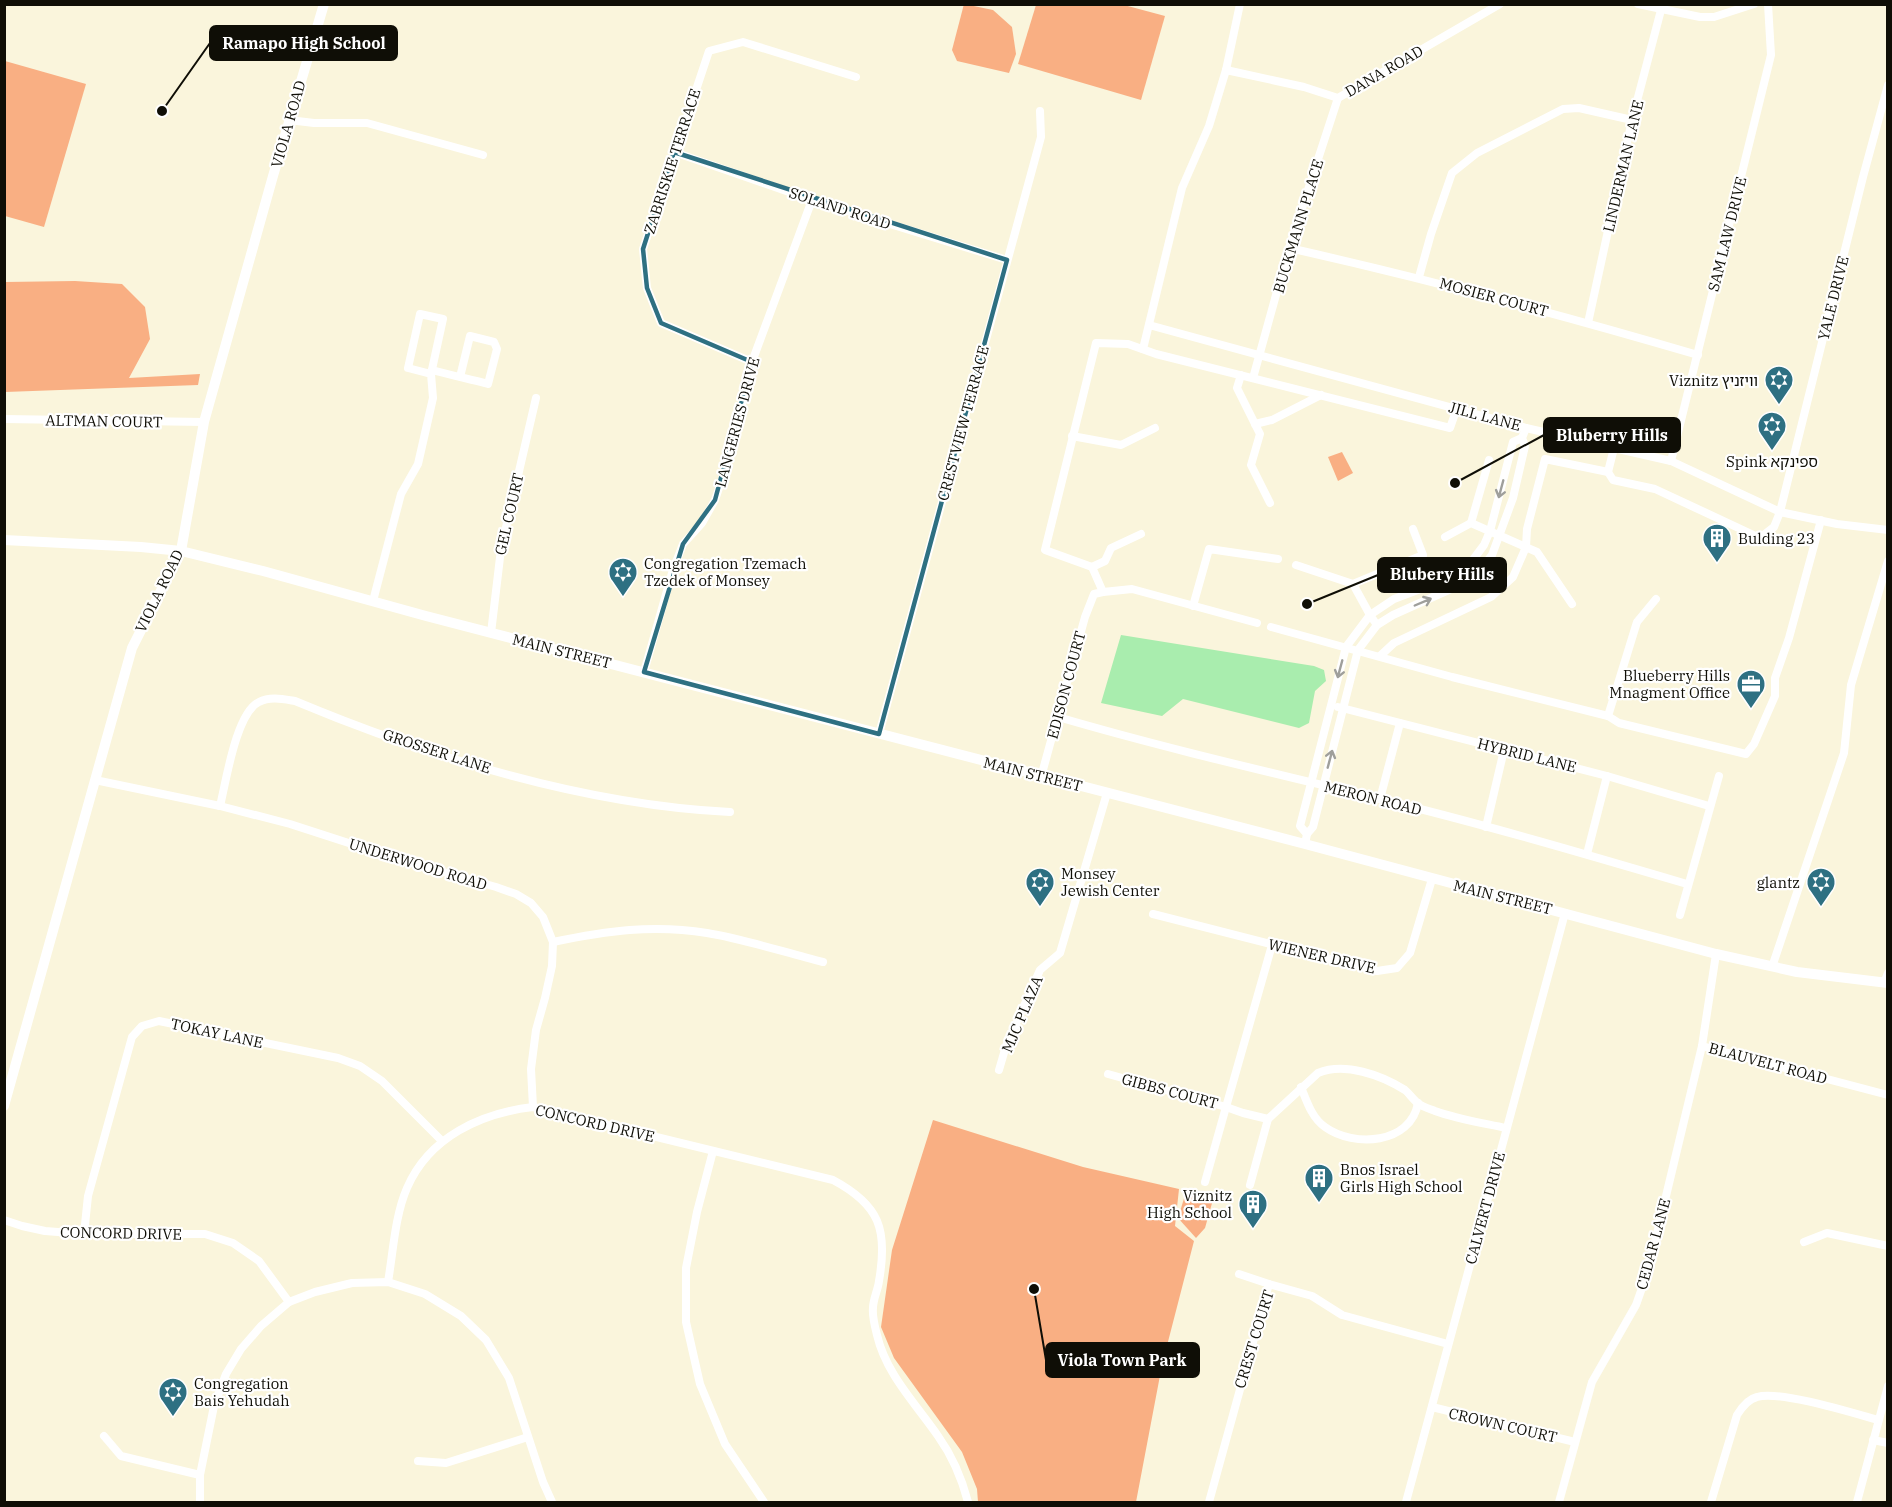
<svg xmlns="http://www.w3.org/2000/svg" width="1892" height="1507" font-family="'IBM Plex Serif','Noto Sans Hebrew',serif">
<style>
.green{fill:#f9af83}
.water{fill:#a9edae}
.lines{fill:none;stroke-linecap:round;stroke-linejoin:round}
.street{stroke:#fff;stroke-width:8}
.secondary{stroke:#fff;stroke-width:10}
.oneway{stroke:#9f9f9b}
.marked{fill:none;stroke:#2e7082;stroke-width:4.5;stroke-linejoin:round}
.labels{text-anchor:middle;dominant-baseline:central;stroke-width:4.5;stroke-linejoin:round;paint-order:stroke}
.street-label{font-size:15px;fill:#0f0e06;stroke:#fff}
.poi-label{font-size:15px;fill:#0f0e06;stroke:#fff;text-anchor:start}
.leader{fill:none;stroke:#0f0e06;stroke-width:2}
.callout-dot{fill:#0f0e06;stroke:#fff;stroke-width:2}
.callout{fill:#0f0e06;stroke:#0f0e06;stroke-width:2}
.callout-label{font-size:16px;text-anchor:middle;font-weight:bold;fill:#fff}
</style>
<rect width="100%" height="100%" fill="#faf5dc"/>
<g class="green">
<polygon points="964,4 993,10 1012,27 1016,54 1009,73 957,61 952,50"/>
<polygon points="1036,5 1124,5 1165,16 1141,100 1018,64"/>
<polygon points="5,61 86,84 44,227 5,216"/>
<polygon points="75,281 122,284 145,307 150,339 129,378 200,374 198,385 5,392 5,282"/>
<polygon points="1342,452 1353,473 1338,481 1328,457"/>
<polygon points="933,1120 1083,1167 1179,1189 1175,1226 1194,1241 1162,1365 1136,1502 978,1502 977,1489 962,1452 894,1358 881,1327 892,1250"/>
<polygon points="1186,1192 1214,1196 1205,1228 1196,1238 1178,1218"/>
</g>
<polygon class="water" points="1121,635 1314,666 1324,670 1326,681 1315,691 1309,723 1299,728 1183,699 1162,716 1101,703"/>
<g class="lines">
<g class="street">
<polyline points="1638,4 1700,17 1714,17 1754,4"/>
<polyline points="1226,70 1304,87 1338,98 1500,4"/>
<polyline points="289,120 314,123 367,123 483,155"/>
<polyline points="674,152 812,200 1007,260"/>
<path d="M1289,248C1427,279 1562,315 1698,355"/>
<polyline points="1419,277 1431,234 1452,173 1477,153 1563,109 1579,108 1632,120"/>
<polyline points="1588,323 1632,120 1661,10"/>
<polyline points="1149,325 1526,428 1671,461 1780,512 1837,524 1888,530"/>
<polyline points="1143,349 1182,188 1209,126 1226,70 1240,4"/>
<polyline points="752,362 661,323 647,288 643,249 709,51 743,42 856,77"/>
<path d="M432,370C450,375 469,379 488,384L497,349L494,342L470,336L460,377"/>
<polyline points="1241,375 1237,388 1260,434 1251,465 1270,503"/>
<polyline points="1253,378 1289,248 1338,98"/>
<polyline points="4,419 204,422"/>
<polyline points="1255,424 1272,420 1321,395"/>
<polyline points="1072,436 1121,445 1155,428"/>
<polyline points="1671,461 1771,55 1768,4"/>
<polyline points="1608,472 1614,448"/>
<polyline points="1471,523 1489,460"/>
<polyline points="1445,537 1471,523 1537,552 1572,604"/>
<polyline points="1296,565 1353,584 1370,615 1377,625"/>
<polyline points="1092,567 1105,561 1111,548 1141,534"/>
<polyline points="1353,584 1423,555 1413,529"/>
<polyline points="1103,592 1132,589 1257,623"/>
<polyline points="373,601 401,494 418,464 433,398 431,374 408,368 420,314 443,319 431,374"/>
<polyline points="1193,606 1209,549 1278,559"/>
<polyline points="1271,627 1452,677 1608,716 1619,723 1746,754 1754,744 1775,696 1775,678 1789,638 1821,520"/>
<polyline points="491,633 501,549 536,398"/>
<polyline points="1380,656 1394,643 1491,597 1513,577 1526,547 1527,529 1545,459 1608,472 1613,480 1655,489 1760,538 1774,527 1780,512 1863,177 1888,85"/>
<polyline points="644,672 672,573 683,544 702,523 715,500 728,461 752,362 812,200"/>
<polyline points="1338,707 1607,776 1709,806"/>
<polyline points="1608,716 1637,622 1656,599"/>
<path d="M1058,717C1164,748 1273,773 1380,799C1483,824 1585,854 1687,884"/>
<polyline points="879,734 1041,137 1040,111"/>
<polyline points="1041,777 1085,617 1094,594 1103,592 1092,567 1045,550 1096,343 1128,344 1156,354 1450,428 1457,408"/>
<polyline points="95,780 220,806 290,824 398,859 496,887 516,894 531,903 543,917 553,942 552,966 545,998 536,1030 531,1069 533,1107"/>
<polyline points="1380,799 1400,723"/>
<path d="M220,806C226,782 236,713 259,702C270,696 283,699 295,701C429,757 585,805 730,812"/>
<polyline points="1486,827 1504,750"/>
<polyline points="1307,834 1300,826 1346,647 1370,615 1394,599 1452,577 1472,561 1484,545 1490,531 1513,442 1522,438"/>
<polyline points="1305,844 1307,834 1313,827 1358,650 1377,625 1393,615 1462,584 1480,570 1492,555 1513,498 1525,446 1522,438 1526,428"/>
<polyline points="1587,854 1607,776"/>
<polyline points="1153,914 1377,971 1397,968 1410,953 1432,879"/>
<polyline points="1680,915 1719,776"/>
<path d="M553,942C606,931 653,924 707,933C745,939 786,953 823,962"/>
<polyline points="1716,954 1702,1046 1888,1095"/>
<polyline points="1772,967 1844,753 1851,685 1888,561"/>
<polyline points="1884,983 1888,973"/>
<polyline points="999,1070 1006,1046 1040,970 1060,953 1107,793"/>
<polyline points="1108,1074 1226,1107 1205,1182"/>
<path d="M1301,1087C1307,1102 1312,1118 1325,1127C1354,1148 1411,1144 1418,1103"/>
<polyline points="1268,1119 1243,1113 1226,1107 1272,945"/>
<polyline points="713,1151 697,1212 686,1268 686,1322 700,1384 725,1444 764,1502"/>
<path d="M1250,1185L1268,1119L1318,1073C1345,1062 1381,1075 1405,1090C1410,1094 1413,1100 1418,1103C1422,1107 1430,1109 1435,1111C1457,1119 1483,1123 1506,1128"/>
<polyline points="4,1220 22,1226 45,1231 84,1234 205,1234 233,1243 259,1261 289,1302 315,1292 352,1283 388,1282 425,1294 461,1316 486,1340 509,1378 543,1482 552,1502"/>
<polyline points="84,1234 88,1196 132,1037 142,1026 159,1021 338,1058 360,1066 382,1081 442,1141"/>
<polyline points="1804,1242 1827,1233 1888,1246"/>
<polyline points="1239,1274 1269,1284"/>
<path d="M388,1282C393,1253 395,1215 407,1188C429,1137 481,1113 533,1107L833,1180C880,1205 888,1230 879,1281C878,1290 873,1299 873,1308C872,1316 875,1327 877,1335C886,1374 916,1404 938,1436C953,1457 962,1479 968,1502"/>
<polyline points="1432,1407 1575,1442"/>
<polyline points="104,1436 121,1456 200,1475"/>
<polyline points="1873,1440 1888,1443"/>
<polyline points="418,1461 446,1463 528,1437"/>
<polyline points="200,1502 200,1475 214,1406 226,1374 241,1349 261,1326 289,1302"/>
<polyline points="1209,1502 1269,1284 1312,1296 1342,1315 1448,1344"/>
<polyline points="1406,1502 1565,913"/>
<polyline points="1559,1502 1592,1382 1636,1305 1648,1271 1702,1046"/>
<path d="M1711,1502L1737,1415C1742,1407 1748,1399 1757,1397C1779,1390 1853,1413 1878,1420"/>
<polyline points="1857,1502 1888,1386"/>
</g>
<g class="secondary">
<polyline points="4,540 141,547 181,551 263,571 426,616 1305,844 1716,954 1797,972 1888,983"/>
<polyline points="4,1106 132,648 181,551 204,422 273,176 324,4"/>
</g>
</g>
<defs><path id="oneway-shaft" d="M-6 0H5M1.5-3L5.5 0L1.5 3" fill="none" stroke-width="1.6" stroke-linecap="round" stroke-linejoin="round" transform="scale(1.5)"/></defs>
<g class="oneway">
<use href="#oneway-shaft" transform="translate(1501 489) rotate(105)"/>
<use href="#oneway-shaft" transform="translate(1423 602) rotate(-23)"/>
<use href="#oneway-shaft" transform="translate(1340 669) rotate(105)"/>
<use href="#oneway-shaft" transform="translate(1330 759) rotate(-75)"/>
</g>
<path class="marked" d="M674,152L1007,260L879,734L644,672L683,544L715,500L752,362L661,323L647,288L643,249Z"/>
<defs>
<g id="synagogue-pin" transform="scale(1.5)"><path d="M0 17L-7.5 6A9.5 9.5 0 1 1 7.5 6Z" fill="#2e7082" stroke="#fff"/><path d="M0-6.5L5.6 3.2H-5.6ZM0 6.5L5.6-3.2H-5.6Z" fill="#fff"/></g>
<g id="building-pin" transform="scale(1.5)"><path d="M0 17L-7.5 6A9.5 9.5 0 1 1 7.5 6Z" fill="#2e7082" stroke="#fff"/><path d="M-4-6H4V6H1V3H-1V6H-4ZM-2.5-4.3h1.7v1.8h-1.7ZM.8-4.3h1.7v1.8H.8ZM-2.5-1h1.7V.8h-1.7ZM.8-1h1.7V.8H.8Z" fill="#fff"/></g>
<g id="office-pin" transform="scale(1.5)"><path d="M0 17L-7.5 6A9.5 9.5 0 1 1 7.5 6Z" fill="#2e7082" stroke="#fff"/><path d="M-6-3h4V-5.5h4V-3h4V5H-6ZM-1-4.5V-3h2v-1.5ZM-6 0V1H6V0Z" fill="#fff"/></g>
</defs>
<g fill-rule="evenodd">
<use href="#synagogue-pin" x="1779" y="380"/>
<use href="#synagogue-pin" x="1772" y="426"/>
<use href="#building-pin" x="1717" y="538"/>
<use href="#synagogue-pin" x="623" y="572"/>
<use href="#office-pin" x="1751" y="684"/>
<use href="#synagogue-pin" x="1040" y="882"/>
<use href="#synagogue-pin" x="1821" y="882"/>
<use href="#building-pin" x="1319" y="1178"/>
<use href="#building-pin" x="1253" y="1204"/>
<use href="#synagogue-pin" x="173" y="1392"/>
</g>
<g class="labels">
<g class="street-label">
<text transform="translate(1384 71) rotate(-30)">DANA ROAD</text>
<text transform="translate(288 124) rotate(-74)">VIOLA ROAD</text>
<text transform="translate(672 161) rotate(-72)">ZABRISKIE TERRACE</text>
<text transform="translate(1623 166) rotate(-77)">LINDERMAN LANE</text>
<text transform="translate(840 208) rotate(18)">SOLAND ROAD</text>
<text transform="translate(1298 226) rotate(-73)">BUCKMANN PLACE</text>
<text transform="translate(1727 234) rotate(-76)">SAM LAW DRIVE</text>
<text transform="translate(1494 297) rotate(15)">MOSIER COURT</text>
<text transform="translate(1833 298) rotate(-76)">YALE DRIVE</text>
<text transform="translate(1485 416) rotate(15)">JILL LANE</text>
<text transform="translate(104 421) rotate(1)">ALTMAN COURT</text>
<text transform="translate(737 422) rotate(-75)">LANGERIES DRIVE</text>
<text transform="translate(963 423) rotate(-75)">CRESTVIEW TERRACE</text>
<text transform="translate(509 514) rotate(-77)">GEL COURT</text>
<text transform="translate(159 591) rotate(-64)">VIOLA ROAD</text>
<text transform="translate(562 651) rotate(14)">MAIN STREET</text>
<text transform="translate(1066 685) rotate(-75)">EDISON COURT</text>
<text transform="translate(437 751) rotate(18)">GROSSER LANE</text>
<text transform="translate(1527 755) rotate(14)">HYBRID LANE</text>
<text transform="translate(1033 774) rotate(14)">MAIN STREET</text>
<text transform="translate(1373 798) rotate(14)">MERON ROAD</text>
<text transform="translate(418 864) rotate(17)">UNDERWOOD ROAD</text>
<text transform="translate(1503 897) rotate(14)">MAIN STREET</text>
<text transform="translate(1322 956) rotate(13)">WIENER DRIVE</text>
<text transform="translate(1022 1014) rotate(-67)">MJC PLAZA</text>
<text transform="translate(217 1033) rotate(12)">TOKAY LANE</text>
<text transform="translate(1768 1063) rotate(15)">BLAUVELT ROAD</text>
<text transform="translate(1170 1091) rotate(15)">GIBBS COURT</text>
<text transform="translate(595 1123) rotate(13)">CONCORD DRIVE</text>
<text transform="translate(1485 1208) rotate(-75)">CALVERT DRIVE</text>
<text transform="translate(121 1233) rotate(1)">CONCORD DRIVE</text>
<text transform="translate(1653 1244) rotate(-75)">CEDAR LANE</text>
<text transform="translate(1254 1339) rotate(-73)">CREST COURT</text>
<text transform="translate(1503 1425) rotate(13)">CROWN COURT</text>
</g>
<g class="poi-label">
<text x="1758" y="380" text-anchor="end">Viznitz וויזניץ</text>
<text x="1772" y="461" text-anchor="middle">Spink ספינקא</text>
<text x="1738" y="538">Bulding 23</text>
<text x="644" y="563">Congregation Tzemach<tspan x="644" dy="17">Tzedek of Monsey</tspan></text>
<text x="1730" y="675" text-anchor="end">Blueberry Hills<tspan x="1730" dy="17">Mnagment Office</tspan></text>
<text x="1061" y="873">Monsey<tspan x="1061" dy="17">Jewish Center</tspan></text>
<text x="1800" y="882" text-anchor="end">glantz</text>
<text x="1340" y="1169">Bnos Israel<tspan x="1340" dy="17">Girls High School</tspan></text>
<text x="1232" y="1195" text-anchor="end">Viznitz<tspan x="1232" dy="17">High School</tspan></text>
<text x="194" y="1383">Congregation<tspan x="194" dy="17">Bais Yehudah</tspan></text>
</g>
</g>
<path class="leader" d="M162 111L210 43M1455 483L1544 435M1307 604L1378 575M1034 1289L1046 1360"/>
<g class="callout-dot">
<circle cx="162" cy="111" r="6"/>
<circle cx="1455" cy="483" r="6"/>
<circle cx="1307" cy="604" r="6"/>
<circle cx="1034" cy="1289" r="6"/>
</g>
<g class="callout">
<rect x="210" y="26" width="187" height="34" rx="6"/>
<rect x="1544" y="418" width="136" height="34" rx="6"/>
<rect x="1378" y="558" width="128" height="34" rx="6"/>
<rect x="1046" y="1343" width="153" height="34" rx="6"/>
</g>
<g class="callout-label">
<text x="304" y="49">Ramapo High School</text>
<text x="1612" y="441">Bluberry Hills</text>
<text x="1442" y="580">Blubery Hills</text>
<text x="1122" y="1366">Viola Town Park</text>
</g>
<rect width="1892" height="1507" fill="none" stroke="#0f0e06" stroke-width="12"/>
</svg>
